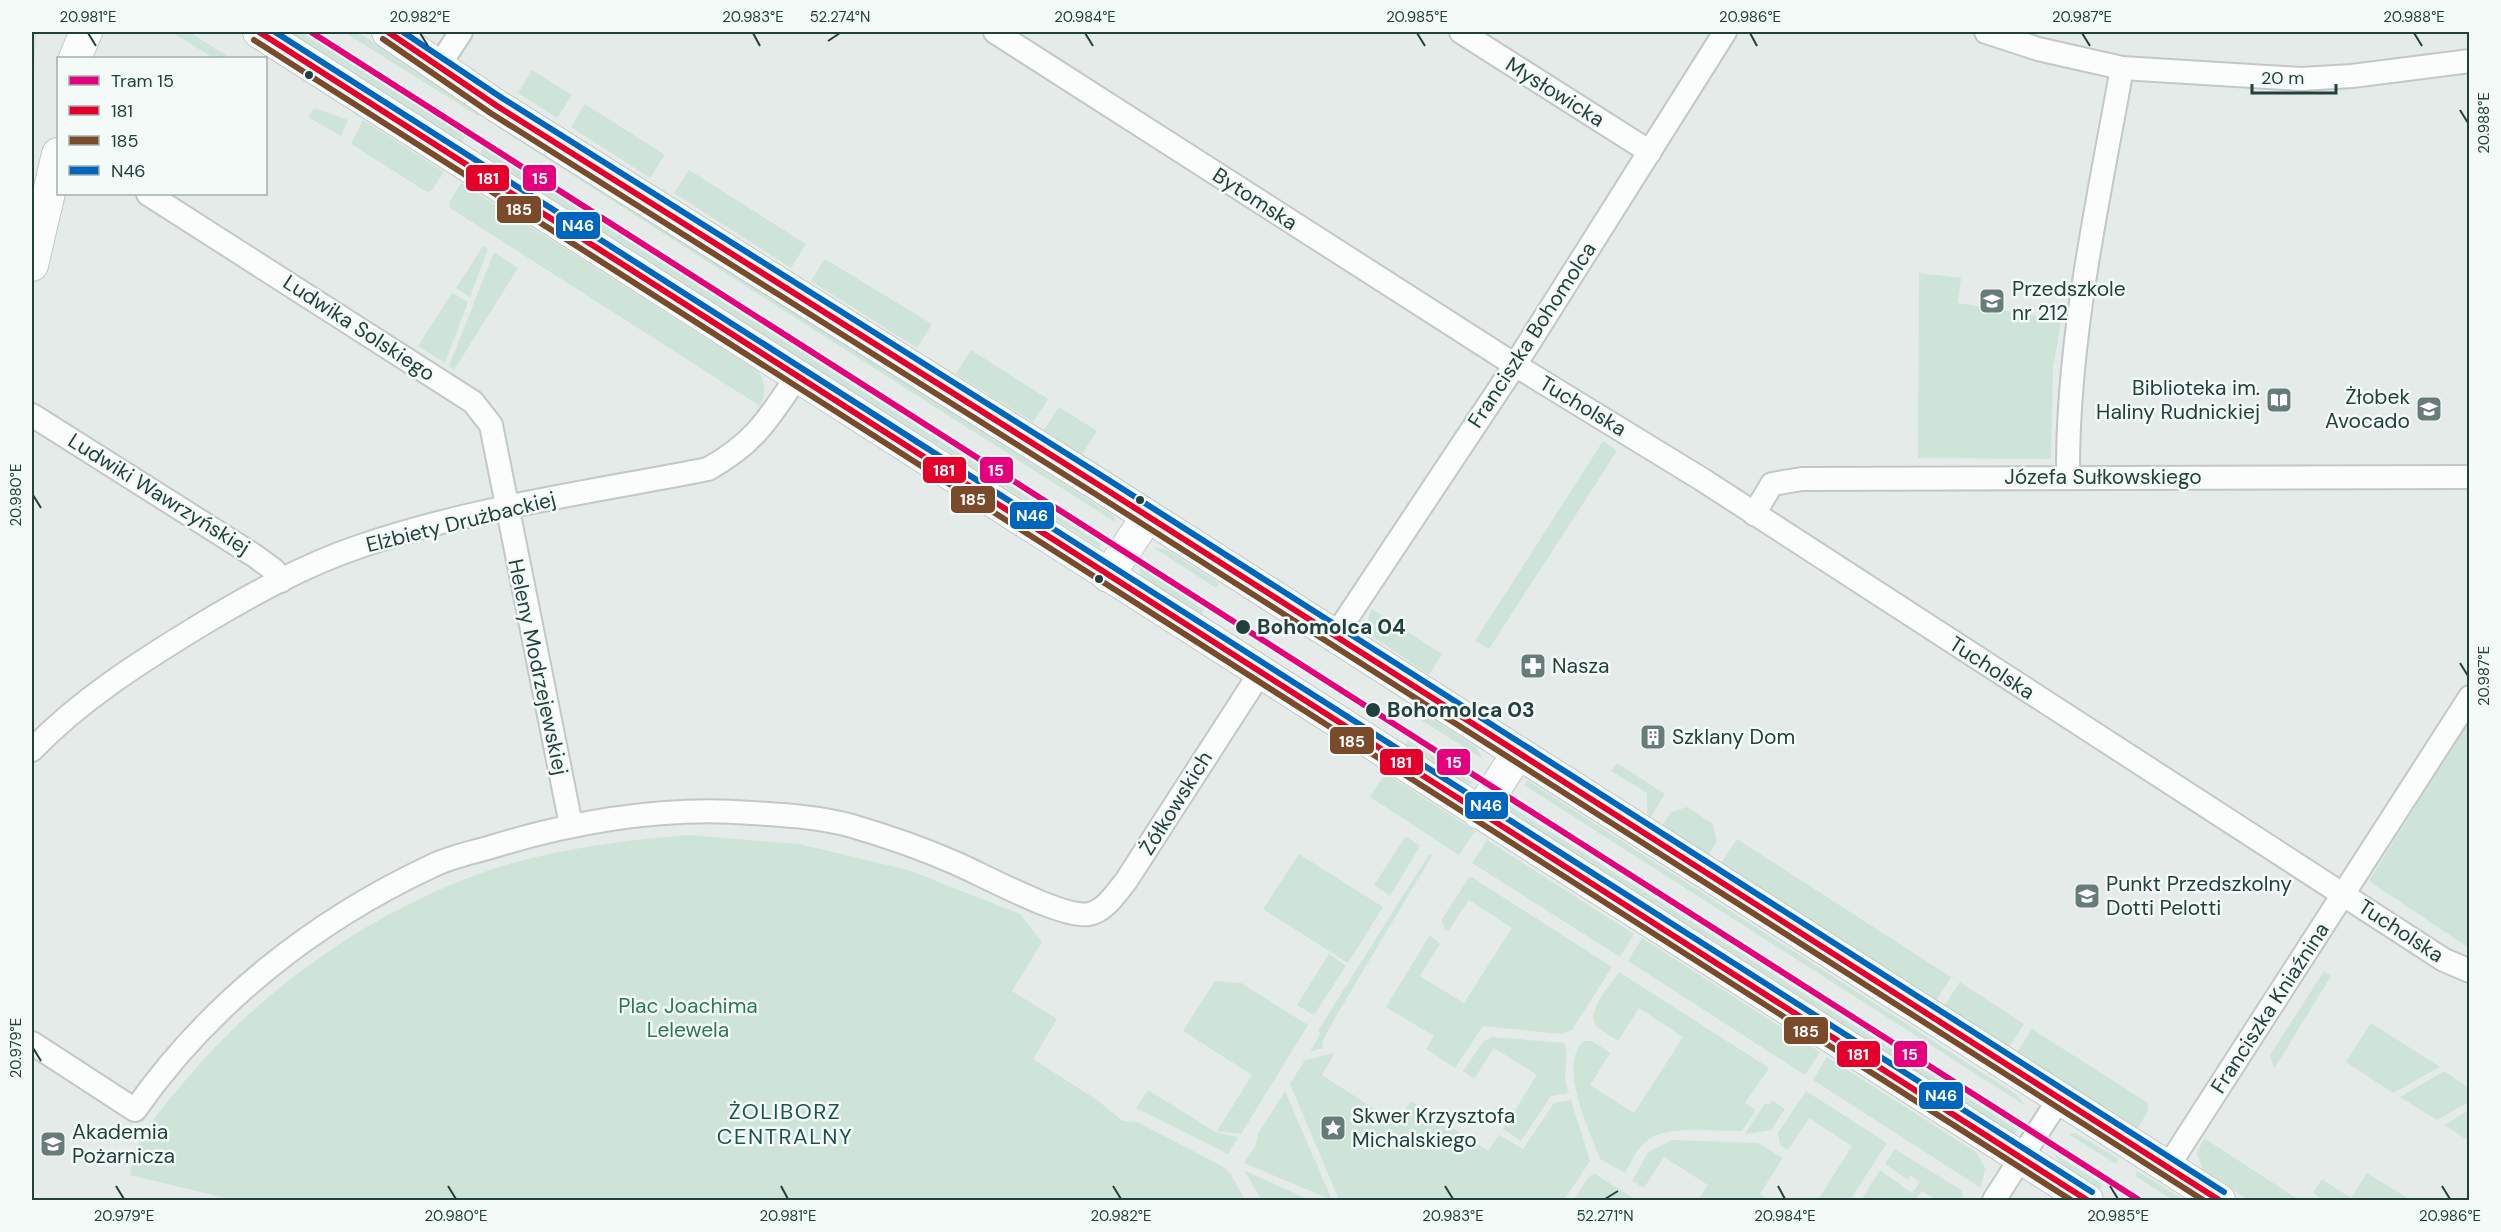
<svg xmlns="http://www.w3.org/2000/svg" width="2501" height="1232" font-family="'DM Sans',sans-serif">
<style>
.green{fill:#cee4d8}
.lines{fill:none;stroke-linecap:round;stroke-linejoin:round}
.street-casing{stroke:#c2c8c6;stroke-width:26}
.secondary-casing{stroke:#c1c9c7;stroke-width:34}
.street{stroke:#fbfcfc;stroke-width:22}
.secondary{stroke:#fbfcfc;stroke-width:32}
.bus-1-casing{stroke:#f4faf8;stroke-width:10}
.bus-2-casing{stroke:#f4faf8;stroke-width:10}
.bus-3-casing{stroke:#f4faf8;stroke-width:10}
.bus-1{stroke:#e4002b;stroke-width:6}
.bus-2{stroke:#7a4b2a;stroke-width:6}
.bus-3{stroke:#0065bd;stroke-width:6}
.tram-1-casing{stroke:#f4faf8;stroke-width:10}
.tram-1{stroke:#e5007d;stroke-width:6}
.ticks{fill:none;stroke:#22403c;stroke-width:2}
.bus-dot{fill:#22403c;stroke:#f4faf8;stroke-width:2}
.labels{text-anchor:middle;dominant-baseline:central;stroke-width:5;stroke-linejoin:round;paint-order:stroke}
.street-label{font-size:21px;fill:#22403c;stroke:#f4faf8}
.poi-label{font-size:21px;fill:#22403c;stroke:#f4faf8;text-anchor:start}
.stop-label{font-size:21px;font-weight:bold;fill:#22403c;stroke:#f4faf8;text-anchor:start}
.park-label{font-size:21px;fill:#2a7855;stroke:#f4faf8}
.neighbourhood-label{font-size:22px;letter-spacing:1.5px;fill:#1d534e;stroke:#f4faf8}
.line-badge{stroke:#f4faf8;stroke-width:2}
.badge-label{font-size:16px;text-anchor:middle;font-weight:bold;fill:#fff}
.neatline{fill:none;stroke:#22403c;stroke-width:2}
.ticks-label{font-size:15px;text-anchor:middle;fill:#22403c}
</style>
<rect width="100%" height="100%" fill="#e5ebe9"/>
<g class="green">
<polygon points="32,32 36,32 34,71 32,71"/>
<polygon points="171,32 189,32 226,55 226,58 214,58"/>
<polygon points="290,32 301,32 465,136 462,142"/>
<polygon points="344,32 357,32 481,112 478,116"/>
<polygon points="532,70 572,95 557,118 518,93"/>
<polygon points="585,104 665,155 650,178 571,127"/>
<polygon points="314,108 348,120 341,136 308,117"/>
<polygon points="363,120 444,172 432,190 427,192 351,144"/>
<polygon points="500,124 1114,516 1115,522 497,127"/>
<polygon points="483,148 1101,544 1100,548 480,155"/>
<polygon points="689,170 806,244 791,268 674,193"/>
<path d="M461,183L758,371C766,383 766,394 760,406L450,208L449,202Z"/>
<polygon points="483,246 488,249 470,297 456,288"/>
<polygon points="494,252 518,268 454,370 449,366"/>
<polygon points="825,259 932,324 917,348 811,281"/>
<polygon points="1919,273 1961,278 1958,303 2061,320 2053,368 2051,459 1918,458"/>
<polygon points="452,293 468,302 445,363 418,346"/>
<polygon points="971,350 1048,399 1033,422 956,374"/>
<polygon points="1059,407 1097,431 1082,454 1044,430"/>
<polygon points="1603,441 1617,451 1489,649 1475,641"/>
<polygon points="1153,547 1167,550 1219,583 1216,588"/>
<polygon points="1139,567 1204,610 1200,616 1141,576"/>
<polygon points="1372,609 1442,654 1429,675 1372,636 1368,618"/>
<polygon points="1425,714 1476,747 1483,759 1421,720"/>
<polygon points="2469,720 2469,948 2369,881"/>
<polygon points="1408,740 1474,783 1468,784 1460,781 1405,746"/>
<polygon points="1617,763 1665,794 1651,817 1647,814 1647,793 1611,771"/>
<polygon points="1385,773 1475,831 1459,855 1370,797"/>
<polygon points="1527,780 2017,1095 2026,1106 1524,785"/>
<polygon points="1510,806 2018,1130 2014,1135 1507,811"/>
<polygon points="1687,807 1713,824 1717,842 1708,855 1662,825 1671,812"/>
<path d="M689,835L799,844L908,870L1020,914L1042,942L1012,991L1057,1019L1033,1059L1097,1100L1123,1121L1137,1122L1222,1166L1230,1173L1245,1200H234L130,1175C132,1166 133,1153 138,1145C153,1116 177,1090 198,1066C271,983 372,913 476,875C543,850 617,841 689,835Z"/>
<polygon points="1406,836 1420,846 1390,896 1374,885"/>
<polygon points="1737,839 1951,977 1936,1001 1721,863"/>
<polygon points="1487,840 1634,934 1620,957 1472,863"/>
<polygon points="1299,854 1383,907 1348,963 1263,909"/>
<polygon points="1433,854 1336,1016 1322,1042 1323,1048 1310,1052 1320,1034 1319,1029 1428,856"/>
<polygon points="1470,876 1612,967 1572,1030 1561,1034 1483,1026 1455,1068 1426,1049 1434,1036 1386,1007 1430,935 1440,944 1420,976 1464,1003 1512,928 1469,900 1448,931 1444,929 1442,919"/>
<polygon points="1642,938 1820,1052 1805,1075 1628,961"/>
<polygon points="1329,954 1346,966 1314,1015 1297,1005"/>
<polygon points="2324,971 2331,976 2274,1069 2270,1055"/>
<path d="M1619,972L1769,1068L1745,1103L1756,1110L1742,1131C1716,1132 1671,1125 1649,1139C1638,1146 1631,1162 1625,1173L1600,1159C1589,1128 1558,1069 1583,1041H1592L1610,1053L1590,1085L1634,1113L1683,1037L1639,1008L1618,1041C1612,1036 1603,1032 1597,1027C1584,1013 1611,984 1619,972Z"/>
<polygon points="1215,981 1241,983 1308,1025 1241,1134 1217,1131 1252,1075 1183,1031"/>
<polygon points="1960,982 2024,1024 2009,1047 1944,1006"/>
<polygon points="2371,1023 2440,1067 2393,1093 2346,1062"/>
<polygon points="2032,1029 2148,1103 2148,1111 2137,1129 2017,1052"/>
<path d="M1492,1037L1564,1043C1571,1058 1560,1076 1569,1093L1551,1096L1521,1141L1503,1129L1537,1075L1494,1048L1474,1079L1463,1071L1484,1041Z"/>
<polygon points="1335,1053 1322,1075 1396,1123 1411,1101 1488,1151 1499,1135 1523,1149 1554,1103 1571,1100 1590,1161 1564,1200 1339,1200 1290,1084 1305,1060"/>
<polygon points="1827,1057 1976,1152 1985,1168 1981,1188 1813,1080"/>
<polygon points="2444,1071 2469,1088 2469,1102 2437,1120 2400,1097"/>
<polygon points="1148,1090 1217,1133 1238,1137 1228,1154 1136,1108"/>
<polygon points="1285,1091 1332,1200 1244,1163 1256,1145 1258,1134"/>
<polygon points="1806,1091 1887,1143 1850,1200 1818,1200 1852,1146 1809,1118 1788,1150 1780,1145 1778,1133"/>
<polygon points="1771,1100 1785,1109 1771,1130 1745,1134 1765,1103 1769,1105"/>
<polygon points="2469,1110 2469,1141 2444,1125"/>
<polygon points="2075,1133 2119,1159 2116,1164 2070,1135"/>
<polygon points="2204,1138 2299,1200 2249,1200 2203,1171 2197,1153"/>
<polygon points="1672,1140 1758,1143 1783,1158 1760,1194 1770,1200 1698,1200 1708,1185 1664,1157 1644,1188 1632,1181 1648,1152"/>
<polygon points="1895,1149 1961,1190 1963,1196 1960,1200 1937,1200 1922,1191 1915,1200 1861,1200 1880,1170 1912,1193 1920,1182 1910,1175 1908,1180 1885,1164"/>
<polygon points="2054,1154 2103,1184 2099,1190 2061,1165"/>
<polygon points="1245,1171 1310,1200 1261,1200"/>
<polygon points="2137,1171 2184,1200 2173,1200 2135,1176"/>
<polygon points="2367,1173 2411,1200 2324,1200 2313,1193 2322,1179 2351,1198"/>
<polygon points="1595,1174 1636,1200 1574,1200 1588,1178"/>
</g>
<g class="lines">
<g class="street-casing">
<g id="street">
<polyline points="995,32 1515,365 1703,480 2444,960 2470,971"/>
<polyline points="1461,32 1650,152"/>
<polyline points="1986,32 2038,49 2122,68 2301,79 2352,76 2470,61"/>
<polyline points="440,64 461,32"/>
<polyline points="148,194 473,402 491,425 571,825"/>
<polyline points="32,415 255,556 274,570 281,581"/>
<path d="M2068,476C2067,339 2098,203 2122,68"/>
<polyline points="1754,514 1772,484 1802,479 2470,477"/>
<polyline points="1335,636 1515,365 1725,32"/>
<path d="M32,750C80,700 140,662 199,626C249,596 302,566 358,547C470,508 592,492 708,469C755,443 769,418 798,375"/>
<path d="M32,1043L135,1110C209,1004 314,921 432,866C450,857 471,853 491,847C576,821 663,806 752,813C784,815 821,817 852,826C886,836 921,848 953,862C982,874 1062,919 1089,914C1105,911 1116,893 1126,881L1260,673"/>
<polyline points="2167,1168 2470,697"/>
<polyline points="1994,1200 2059,1099"/>
</g>
</g>
<g class="secondary-casing">
<g id="secondary">
<polyline points="259,32 2087,1200"/>
<polyline points="388,32 497,106 1102,487 2219,1200"/>
<polyline points="75,58 86,32"/>
<polyline points="32,265 58,154"/>
<polyline points="1108,576 1147,517"/>
<polyline points="1479,813 1518,753"/>
</g>
</g>
<use href="#street" class="street"/>
<use href="#secondary" class="secondary"/>
<g class="bus-1-casing">
<g id="bus-1">
<polyline points="259,32 2087,1200"/>
<polyline points="388,32 497,106 1102,487 2219,1200"/>
</g>
</g>
<g class="bus-2-casing">
<g id="bus-2">
<polyline points="383,39 492,114 1097,495 2203,1200"/>
<polyline points="254,40 2071,1200"/>
</g>
</g>
<g class="bus-3-casing">
<g id="bus-3">
<polyline points="275,32 2092,1192"/>
<polyline points="403,32 502,98 1107,479 2224,1192"/>
</g>
</g>
<use href="#bus-1" class="bus-1"/>
<use href="#bus-2" class="bus-2"/>
<use href="#bus-3" class="bus-3"/>
<g class="tram-1-casing">
<polyline id="tram-1" points="311,32 2139,1200"/>
</g>
<use href="#tram-1" class="tram-1"/>
</g>
<path class="ticks" d="M88,33L96,46M420,33L428,46M753,33L760,46M1085,33L1093,46M1417,33L1425,46M1750,33L1757,46M2082,33L2090,46M2414,33L2422,46M828,41L840,33M2460,110L2468,123M33,495L41,508M2460,663L2468,676M33,1048L41,1061M116,1186L124,1199M448,1186L456,1199M781,1186L788,1199M1113,1186L1121,1199M1445,1186L1453,1199M1778,1186L1785,1199M2110,1186L2118,1199M2442,1186L2450,1199M1605,1199L1618,1191"/>
<defs>
<g id="school-square" transform="scale(1.35)"><rect x="-9" y="-9" width="18" height="18" rx="4" fill="#667c79" stroke="#f4faf8"/><path d="M0-5L7-2L0 1L-7-2ZM-4 1L0 2.5L4 1V4Q0 6-4 4Z" fill="#fff"/></g>
<g id="library-square" transform="scale(1.35)"><rect x="-9" y="-9" width="18" height="18" rx="4" fill="#667c79" stroke="#f4faf8"/><path d="M-6-4Q-3-5.5-.7-3.5V5Q-3 3-6 4ZM6-4Q3-5.5 .7-3.5V5Q3 3 6 4Z" fill="#fff"/></g>
<g id="pharmacy-square" transform="scale(1.35)"><rect x="-9" y="-9" width="18" height="18" rx="4" fill="#667c79" stroke="#f4faf8"/><path d="M-2-6h4v4h4v4h-4v4h-4v-4h-4v-4h4Z" fill="#fff"/></g>
<g id="building-square" transform="scale(1.35)"><rect x="-9" y="-9" width="18" height="18" rx="4" fill="#667c79" stroke="#f4faf8"/><path d="M-4-6H4V6H1V3H-1V6H-4ZM-2.5-4.3h1.7v1.8h-1.7ZM.8-4.3h1.7v1.8H.8ZM-2.5-1h1.7V.8h-1.7ZM.8-1h1.7V.8H.8Z" fill="#fff"/></g>
<g id="sight-square" transform="scale(1.35)"><rect x="-9" y="-9" width="18" height="18" rx="4" fill="#667c79" stroke="#f4faf8"/><path d="M0-6L1.8-2.2L6-1.7L2.9 1.2L3.7 5.4L0 3.3L-3.7 5.4L-2.9 1.2L-6-1.7L-1.8-2.2Z" fill="#fff"/></g>
<g id="university-square" transform="scale(1.35)"><rect x="-9" y="-9" width="18" height="18" rx="4" fill="#667c79" stroke="#f4faf8"/><path d="M0-5L7-2L0 1L-7-2ZM-4 1L0 2.5L4 1V4Q0 6-4 4Z" fill="#fff"/></g>
</defs>
<g fill-rule="evenodd">
<use href="#school-square" x="1992" y="301"/>
<use href="#library-square" x="2279" y="400"/>
<use href="#school-square" x="2429" y="409"/>
<use href="#pharmacy-square" x="1533" y="666"/>
<use href="#building-square" x="1653" y="737"/>
<use href="#school-square" x="2087" y="896"/>
<use href="#sight-square" x="1333" y="1128"/>
<use href="#university-square" x="53" y="1144"/>
</g>
<g class="bus-dot">
<circle cx="309" cy="75" r="5"/>
<circle cx="1140" cy="500" r="5"/>
<circle cx="1099" cy="579" r="5"/>
<circle cx="1243" cy="627" r="8"/>
<circle cx="1373" cy="710" r="8"/>
</g>
<g class="labels">
<g class="street-label">
<text transform="translate(1555 92) rotate(32)">Mysłowicka</text>
<text transform="translate(1255 199) rotate(33)">Bytomska</text>
<text transform="translate(359 328) rotate(33)">Ludwika Solskiego</text>
<text transform="translate(1532 335) rotate(-57)">Franciszka Bohomolca</text>
<text transform="translate(1583 406) rotate(31)">Tucholska</text>
<text x="2103" y="477">Józefa Sułkowskiego</text>
<text transform="translate(159 494) rotate(32)">Ludwiki Wawrzyńskiej</text>
<text transform="translate(461 522) rotate(-14)">Elżbiety Drużbackiej</text>
<text transform="translate(538 667) rotate(78)">Heleny Modrzejewskiej</text>
<text transform="translate(1992 668) rotate(33)">Tucholska</text>
<text transform="translate(1176 803) rotate(-58)">Żółkowskich</text>
<text transform="translate(2401 931) rotate(33)">Tucholska</text>
<text transform="translate(2270 1008) rotate(-57)">Franciszka Kniaźnina</text>
</g>
<g class="poi-label">
<text x="2012" y="289">Przedszkole<tspan x="2012" dy="24">nr 212</tspan></text>
<text x="2260" y="388" text-anchor="end">Biblioteka im.<tspan x="2260" dy="24">Haliny Rudnickiej</tspan></text>
<text x="2410" y="397" text-anchor="end">Żłobek<tspan x="2410" dy="24">Avocado</tspan></text>
<text x="1552" y="666">Nasza</text>
<text x="1672" y="737">Szklany Dom</text>
<text x="2106" y="884">Punkt Przedszkolny<tspan x="2106" dy="24">Dotti Pelotti</tspan></text>
<text x="1352" y="1116">Skwer Krzysztofa<tspan x="1352" dy="24">Michalskiego</tspan></text>
<text x="72" y="1132">Akademia<tspan x="72" dy="24">Pożarnicza</tspan></text>
</g>
<g class="stop-label">
<text x="1257" y="627">Bohomolca 04</text>
<text x="1387" y="710">Bohomolca 03</text>
</g>
<g class="park-label">
<text x="688" y="1006">Plac Joachima<tspan x="688" dy="24">Lelewela</tspan></text>
</g>
<g class="neighbourhood-label">
<text x="785" y="1111">ŻOLIBORZ<tspan x="785" dy="25">CENTRALNY</tspan></text>
</g>
</g>
<g class="line-badge">
<rect x="465" y="164" width="45" height="28" rx="6" fill="#e4002b"/>
<rect x="522" y="164" width="35" height="28" rx="6" fill="#e5007d"/>
<rect x="496" y="195" width="46" height="29" rx="6" fill="#7a4b2a"/>
<rect x="555" y="211" width="46" height="29" rx="6" fill="#0065bd"/>
<rect x="922" y="456" width="45" height="28" rx="6" fill="#e4002b"/>
<rect x="979" y="456" width="35" height="28" rx="6" fill="#e5007d"/>
<rect x="950" y="485" width="46" height="29" rx="6" fill="#7a4b2a"/>
<rect x="1009" y="501" width="46" height="29" rx="6" fill="#0065bd"/>
<rect x="1329" y="726" width="46" height="29" rx="6" fill="#7a4b2a"/>
<rect x="1379" y="748" width="45" height="28" rx="6" fill="#e4002b"/>
<rect x="1436" y="748" width="35" height="28" rx="6" fill="#e5007d"/>
<rect x="1464" y="791" width="45" height="29" rx="6" fill="#0065bd"/>
<rect x="1783" y="1016" width="46" height="29" rx="6" fill="#7a4b2a"/>
<rect x="1836" y="1040" width="45" height="28" rx="6" fill="#e4002b"/>
<rect x="1893" y="1040" width="35" height="28" rx="6" fill="#e5007d"/>
<rect x="1918" y="1081" width="46" height="29" rx="6" fill="#0065bd"/>
</g>
<g class="badge-label">
<text x="488" y="184">181</text>
<text x="540" y="184">15</text>
<text x="519" y="215">185</text>
<text x="578" y="231">N46</text>
<text x="944" y="476">181</text>
<text x="996" y="476">15</text>
<text x="973" y="505">185</text>
<text x="1032" y="521">N46</text>
<text x="1352" y="747">185</text>
<text x="1401" y="768">181</text>
<text x="1454" y="768">15</text>
<text x="1486" y="811">N46</text>
<text x="1806" y="1037">185</text>
<text x="1858" y="1060">181</text>
<text x="1910" y="1060">15</text>
<text x="1941" y="1101">N46</text>
</g>
<rect width="2501" height="1232" fill="none" stroke="#f4faf8" stroke-width="66"/>
<rect x="57" y="57" width="210" height="138" fill="#f4faf8" stroke="#a0b0ad" stroke-width="1.5"/>
<rect x="69" y="76" width="30" height="9" fill="#e5007d" stroke="#a0b0ad" stroke-width="1.5"/>
<text x="111" y="87" font-size="18" fill="#22403c">Tram 15</text>
<rect x="69" y="106" width="30" height="9" fill="#e4002b" stroke="#a0b0ad" stroke-width="1.5"/>
<text x="111" y="117" font-size="18" fill="#22403c">181</text>
<rect x="69" y="136" width="30" height="9" fill="#7a4b2a" stroke="#a0b0ad" stroke-width="1.5"/>
<text x="111" y="147" font-size="18" fill="#22403c">185</text>
<rect x="69" y="166" width="30" height="9" fill="#0065bd" stroke="#a0b0ad" stroke-width="1.5"/>
<text x="111" y="177" font-size="18" fill="#22403c">N46</text>
<path d="M2252 84v9h84v-9" fill="none" stroke="#22403c" stroke-width="3"/>
<text x="2261" y="84" font-size="18" fill="#22403c" stroke="#f4faf8" stroke-width="4.5" paint-order="stroke">20 m</text>
<rect x="33" y="33" width="2435" height="1166" class="neatline"/>
<g class="ticks-label">
<text x="88" y="22">20.981°E</text>
<text x="420" y="22">20.982°E</text>
<text x="753" y="22">20.983°E</text>
<text x="840" y="22">52.274°N</text>
<text x="1085" y="22">20.984°E</text>
<text x="1417" y="22">20.985°E</text>
<text x="1750" y="22">20.986°E</text>
<text x="2082" y="22">20.987°E</text>
<text x="2414" y="22">20.988°E</text>
<text transform="translate(2484 123) rotate(-90)" y="5">20.988°E</text>
<text transform="translate(16 495) rotate(-90)" y="5">20.980°E</text>
<text transform="translate(2484 676) rotate(-90)" y="5">20.987°E</text>
<text transform="translate(16 1048) rotate(-90)" y="5">20.979°E</text>
<text x="124" y="1221">20.979°E</text>
<text x="456" y="1221">20.980°E</text>
<text x="788" y="1221">20.981°E</text>
<text x="1121" y="1221">20.982°E</text>
<text x="1453" y="1221">20.983°E</text>
<text x="1605" y="1221">52.271°N</text>
<text x="1785" y="1221">20.984°E</text>
<text x="2118" y="1221">20.985°E</text>
<text x="2450" y="1221">20.986°E</text>
</g>
</svg>
